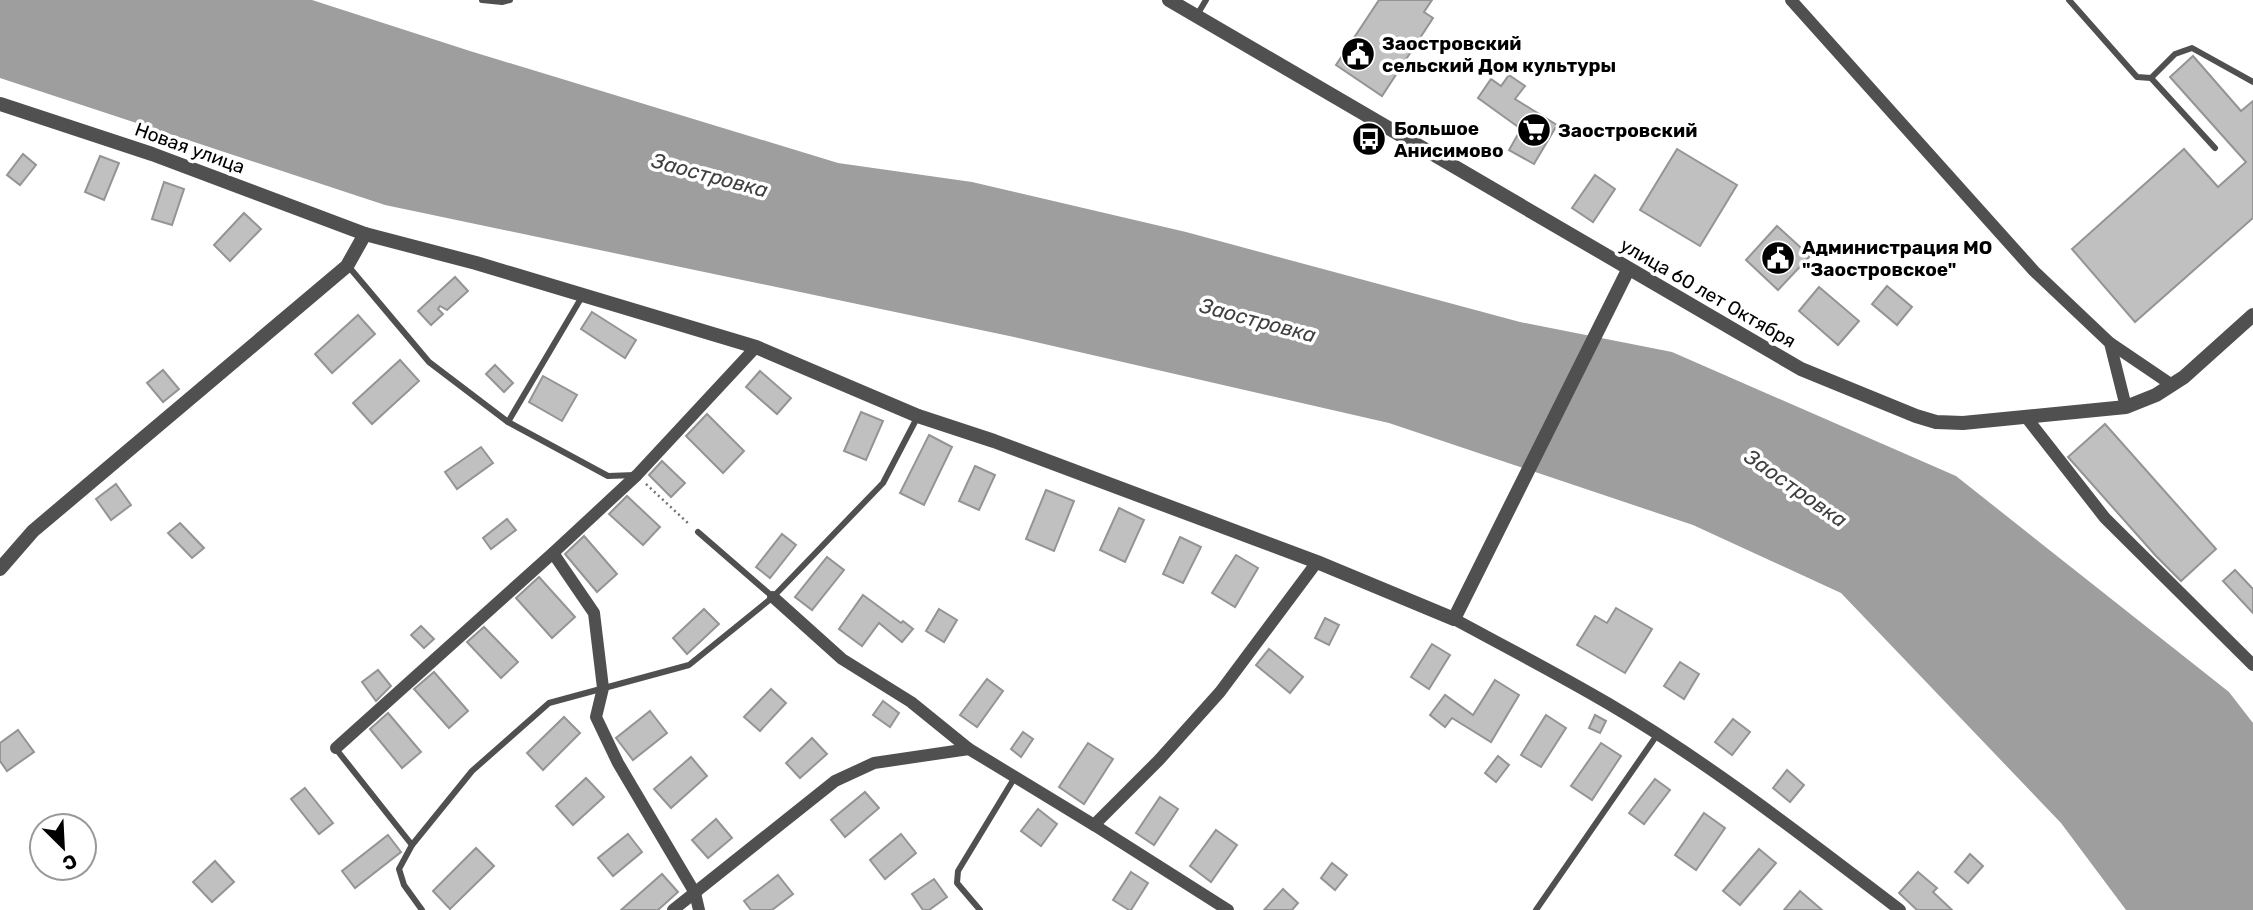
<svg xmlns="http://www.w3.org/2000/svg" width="2253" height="910" font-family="Rubik,sans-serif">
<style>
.water{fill:#9e9e9e}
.building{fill:#c0c0c0;stroke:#949494;stroke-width:2}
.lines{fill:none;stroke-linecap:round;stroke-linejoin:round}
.path{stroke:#727272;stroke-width:2.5;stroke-dasharray:2 3.5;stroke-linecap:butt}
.service{stroke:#505050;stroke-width:6}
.minor{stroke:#505050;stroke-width:12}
.tertiary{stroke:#505050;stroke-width:14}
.labels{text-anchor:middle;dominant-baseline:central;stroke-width:7;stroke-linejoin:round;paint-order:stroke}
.poi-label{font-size:19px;font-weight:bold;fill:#000;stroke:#fff;text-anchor:start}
.street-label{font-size:19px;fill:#000;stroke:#fff}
.water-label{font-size:21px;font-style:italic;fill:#3f3f3f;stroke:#fff}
</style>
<rect width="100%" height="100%" fill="#fff"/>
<polygon class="water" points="0,0 312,0 470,51 838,163 972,182 1186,232 1520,322 1672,352 1956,476 2229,692 2253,723 2253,910 2126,910 2061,823 1841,593 1693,525 1389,423 1014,337 385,205 0,78"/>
<g class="building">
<polygon points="1379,0 1432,0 1424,12 1433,18 1382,96 1336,65"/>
<polygon points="2193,56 2241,111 2253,101 2253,218 2135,322 2072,249 2184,149 2218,187 2246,162 2170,77"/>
<polygon points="1509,75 1525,86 1515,99 1557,125 1534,164 1509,150 1521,129 1478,98 1491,79 1501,86"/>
<polygon points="1677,149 1737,185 1700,246 1640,210"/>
<polygon points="23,154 36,165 20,185 7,175"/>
<polygon points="100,156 119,163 104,200 85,192"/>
<polygon points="1595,175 1615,189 1593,222 1572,208"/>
<polygon points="164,182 184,189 172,225 152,219"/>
<polygon points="244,213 261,229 230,261 214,245"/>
<polygon points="1777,226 1810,256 1778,290 1746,260"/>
<polygon points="455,277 468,291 447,310 440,306 438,309 443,314 431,325 418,311"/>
<polygon points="1887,286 1912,307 1897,325 1872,304"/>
<polygon points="1819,287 1859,321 1838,345 1799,311"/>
<polygon points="592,312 636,340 625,358 581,329"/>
<polygon points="358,315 375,334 332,373 315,354"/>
<polygon points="400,360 419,381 372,424 353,403"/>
<polygon points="495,365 513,383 504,392 486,374"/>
<polygon points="163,370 179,389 163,402 147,383"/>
<polygon points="760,371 791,398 777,414 746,387"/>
<polygon points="543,376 577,395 562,421 529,402"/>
<polygon points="861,412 883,421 866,460 844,451"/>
<polygon points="707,414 744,451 723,473 686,436"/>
<polygon points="2105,424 2216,549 2181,581 2156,556 2068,457"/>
<polygon points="929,435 952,447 924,505 900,493"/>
<polygon points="481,447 493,463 457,489 445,472"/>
<polygon points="662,461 685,483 671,497 649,475"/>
<polygon points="975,466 995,475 979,510 959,501"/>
<polygon points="116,484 131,505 111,520 96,499"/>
<polygon points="1046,490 1074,501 1054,551 1026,539"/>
<polygon points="627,496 660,527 643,545 609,514"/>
<polygon points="1119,508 1144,520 1125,562 1100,550"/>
<polygon points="507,519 516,530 491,549 483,538"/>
<polygon points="180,523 204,548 192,558 168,533"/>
<polygon points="782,534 796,545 770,578 756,567"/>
<polygon points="584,536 617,574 597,592 565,554"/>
<polygon points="1180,537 1201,547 1183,583 1163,574"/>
<polygon points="1236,555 1258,568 1235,607 1212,593"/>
<polygon points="827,557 844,570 812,610 795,597"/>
<polygon points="2235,570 2253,589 2253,613 2223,581"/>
<polygon points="539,577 575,617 552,638 516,598"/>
<polygon points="863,595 901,623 903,621 913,629 902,642 879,623 862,646 839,629"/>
<polygon points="1616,608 1652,629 1625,673 1577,645 1595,616 1607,623"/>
<polygon points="704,609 719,624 687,654 673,638"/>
<polygon points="939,609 957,620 944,642 926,631"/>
<polygon points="1325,618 1339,625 1329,645 1315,638"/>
<polygon points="421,626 434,639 424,648 411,635"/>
<polygon points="484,627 518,662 501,678 467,642"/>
<polygon points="1432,644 1450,655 1429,689 1411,677"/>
<polygon points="1269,649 1303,677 1290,693 1256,665"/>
<polygon points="1680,662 1699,674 1684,699 1664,686"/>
<polygon points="378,670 391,686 376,701 362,682"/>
<polygon points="434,672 468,711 449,728 414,689"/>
<polygon points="987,679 1003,691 977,727 960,715"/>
<polygon points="1495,680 1519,695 1491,742 1452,718 1445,727 1430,715 1445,695 1473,715"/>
<polygon points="771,689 786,703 760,731 744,717"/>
<polygon points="883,701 899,713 890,727 873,715"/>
<polygon points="650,711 667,733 633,760 616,738"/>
<polygon points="388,713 421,752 402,768 370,729"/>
<polygon points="1546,715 1566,728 1541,767 1521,755"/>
<polygon points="1595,715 1606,721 1600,733 1589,728"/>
<polygon points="564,717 580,733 543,770 527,753"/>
<polygon points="1733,719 1750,732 1732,755 1715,742"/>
<polygon points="18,730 34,752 7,771 0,761 0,743"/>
<polygon points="1023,732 1033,739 1021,757 1011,749"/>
<polygon points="812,738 827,754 800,778 786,763"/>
<polygon points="1088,743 1113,759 1084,804 1059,787"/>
<polygon points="1601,743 1621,756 1592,800 1571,786"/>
<polygon points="1498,756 1509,765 1496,782 1485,773"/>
<polygon points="691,757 707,776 671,808 654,789"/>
<polygon points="1787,770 1804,785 1790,802 1773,788"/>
<polygon points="586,778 604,797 573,825 556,806"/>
<polygon points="1655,779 1670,790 1644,824 1629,813"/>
<polygon points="305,788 333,823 319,834 291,799"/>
<polygon points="865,792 879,808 845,837 831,820"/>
<polygon points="1160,797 1178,809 1154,845 1136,833"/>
<polygon points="1038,809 1057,824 1041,846 1021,831"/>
<polygon points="1704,813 1725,828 1696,870 1675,855"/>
<polygon points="716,819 732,838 708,858 692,840"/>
<polygon points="1216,830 1237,845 1211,882 1190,866"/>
<polygon points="628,834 642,852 613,876 598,858"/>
<polygon points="901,834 916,853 885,879 870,860"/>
<polygon points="388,835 401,852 355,888 342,871"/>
<polygon points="476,848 494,866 450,909 433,891"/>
<polygon points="1759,849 1776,863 1740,905 1723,891"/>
<polygon points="1970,854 1983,866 1968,883 1955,872"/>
<polygon points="215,861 234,882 212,902 193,882"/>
<polygon points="1332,863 1347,875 1335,890 1321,878"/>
<polygon points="1131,872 1148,883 1131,910 1129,910 1113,900"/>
<polygon points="1918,872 1937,888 1933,892 1952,910 1917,910 1899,893"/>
<polygon points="662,874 678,892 658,910 621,910"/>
<polygon points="778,875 793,894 772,910 751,910 744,901"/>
<polygon points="934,879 947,897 929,910 923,910 912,894"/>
<polygon points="1283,889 1298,903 1292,910 1264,910"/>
<polygon points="1800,891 1822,910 1784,910"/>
</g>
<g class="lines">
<polyline class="path" points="646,484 690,525"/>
<g class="service">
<polyline points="482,0 502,2 510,0"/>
<polyline points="2069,0 2137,77 2151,78 2215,148"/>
<polyline points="1197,15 1206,0"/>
<polyline points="2151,78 2175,54 2192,48 2253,82"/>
<polyline points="349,267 429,362 508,422 608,476 635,475"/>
<polyline points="508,422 583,295"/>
<polyline points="698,532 773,597"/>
<polyline points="336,749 412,845 472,771 549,703 689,665 773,597 883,483 918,416"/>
<polyline points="412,845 399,869 404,885 422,910"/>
<polyline points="980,910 957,883 958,871 1015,777"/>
<polyline points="1536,910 1657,735"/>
</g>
<g class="minor">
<polyline points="1791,0 2034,271 2110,343 2126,407"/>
<polyline points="2110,343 2172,385"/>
<polyline points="2026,417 2105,518 2253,665"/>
<polyline points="553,553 594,613 603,688 596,717 618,763 695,893 699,910"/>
<polyline points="773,597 842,659 911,702 969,749"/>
<path d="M1454,619C1506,647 1558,674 1609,704C1711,764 1805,838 1900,910"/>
<polyline points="336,748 553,553 637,475 756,347"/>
<polyline points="1094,825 1228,910"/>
<polyline points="673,910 835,781 874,763 969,749 1094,825 1159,760 1220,692 1317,562"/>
</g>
<g class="tertiary">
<polyline points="1169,0 1801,369 1916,416 1936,422 1963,423 2126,407 2156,395 2184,377 2253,315"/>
<polyline points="0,104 152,154 365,234 476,263 756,347 918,416 994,441 1317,562 1454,619 1628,270"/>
<polyline points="0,569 33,531 347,266 365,234"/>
</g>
</g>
<defs>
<g id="civic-disc" transform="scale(1.75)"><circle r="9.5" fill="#000" stroke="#fff"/><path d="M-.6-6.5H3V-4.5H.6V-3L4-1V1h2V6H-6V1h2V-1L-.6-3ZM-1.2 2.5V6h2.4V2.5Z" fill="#fff"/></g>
<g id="supermarket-disc" transform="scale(1.75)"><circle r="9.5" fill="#000" stroke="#fff"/><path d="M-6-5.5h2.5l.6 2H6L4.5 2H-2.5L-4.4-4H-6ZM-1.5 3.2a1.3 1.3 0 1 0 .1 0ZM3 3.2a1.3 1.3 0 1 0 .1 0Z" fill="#fff"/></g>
<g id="bus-disc" transform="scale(1.75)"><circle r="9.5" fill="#000" stroke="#fff"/><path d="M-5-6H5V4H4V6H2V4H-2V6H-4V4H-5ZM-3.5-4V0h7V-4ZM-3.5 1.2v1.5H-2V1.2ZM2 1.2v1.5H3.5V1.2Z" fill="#fff"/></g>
</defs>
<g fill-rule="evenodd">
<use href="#civic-disc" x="1358" y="54"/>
<use href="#supermarket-disc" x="1534" y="130"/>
<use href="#bus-disc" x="1369" y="139"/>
<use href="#civic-disc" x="1778" y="258"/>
</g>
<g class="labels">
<g class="poi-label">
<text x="1382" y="43">Заостровский<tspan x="1382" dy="22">сельский Дом культуры</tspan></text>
<text x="1394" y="128">Большое<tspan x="1394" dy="22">Анисимово</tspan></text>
<text x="1558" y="130">Заостровский</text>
<text x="1802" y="247">Администрация МО<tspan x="1802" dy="22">"Заостровское"</tspan></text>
</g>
<g class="street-label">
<text transform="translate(190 148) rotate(20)">Новая улица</text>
<text transform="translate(1708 293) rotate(30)">улица 60 лет Октября</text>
</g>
<g class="water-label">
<text transform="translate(710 175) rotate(15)">Заостровка</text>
<text transform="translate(1258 320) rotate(15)">Заостровка</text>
<text transform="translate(1796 488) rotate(35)">Заостровка</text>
</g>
</g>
<g transform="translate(63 847) rotate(156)"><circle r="33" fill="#ffffff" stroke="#999999" stroke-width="2"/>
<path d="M0-5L12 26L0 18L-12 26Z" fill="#000000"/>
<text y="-10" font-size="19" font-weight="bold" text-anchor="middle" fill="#000000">С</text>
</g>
</svg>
